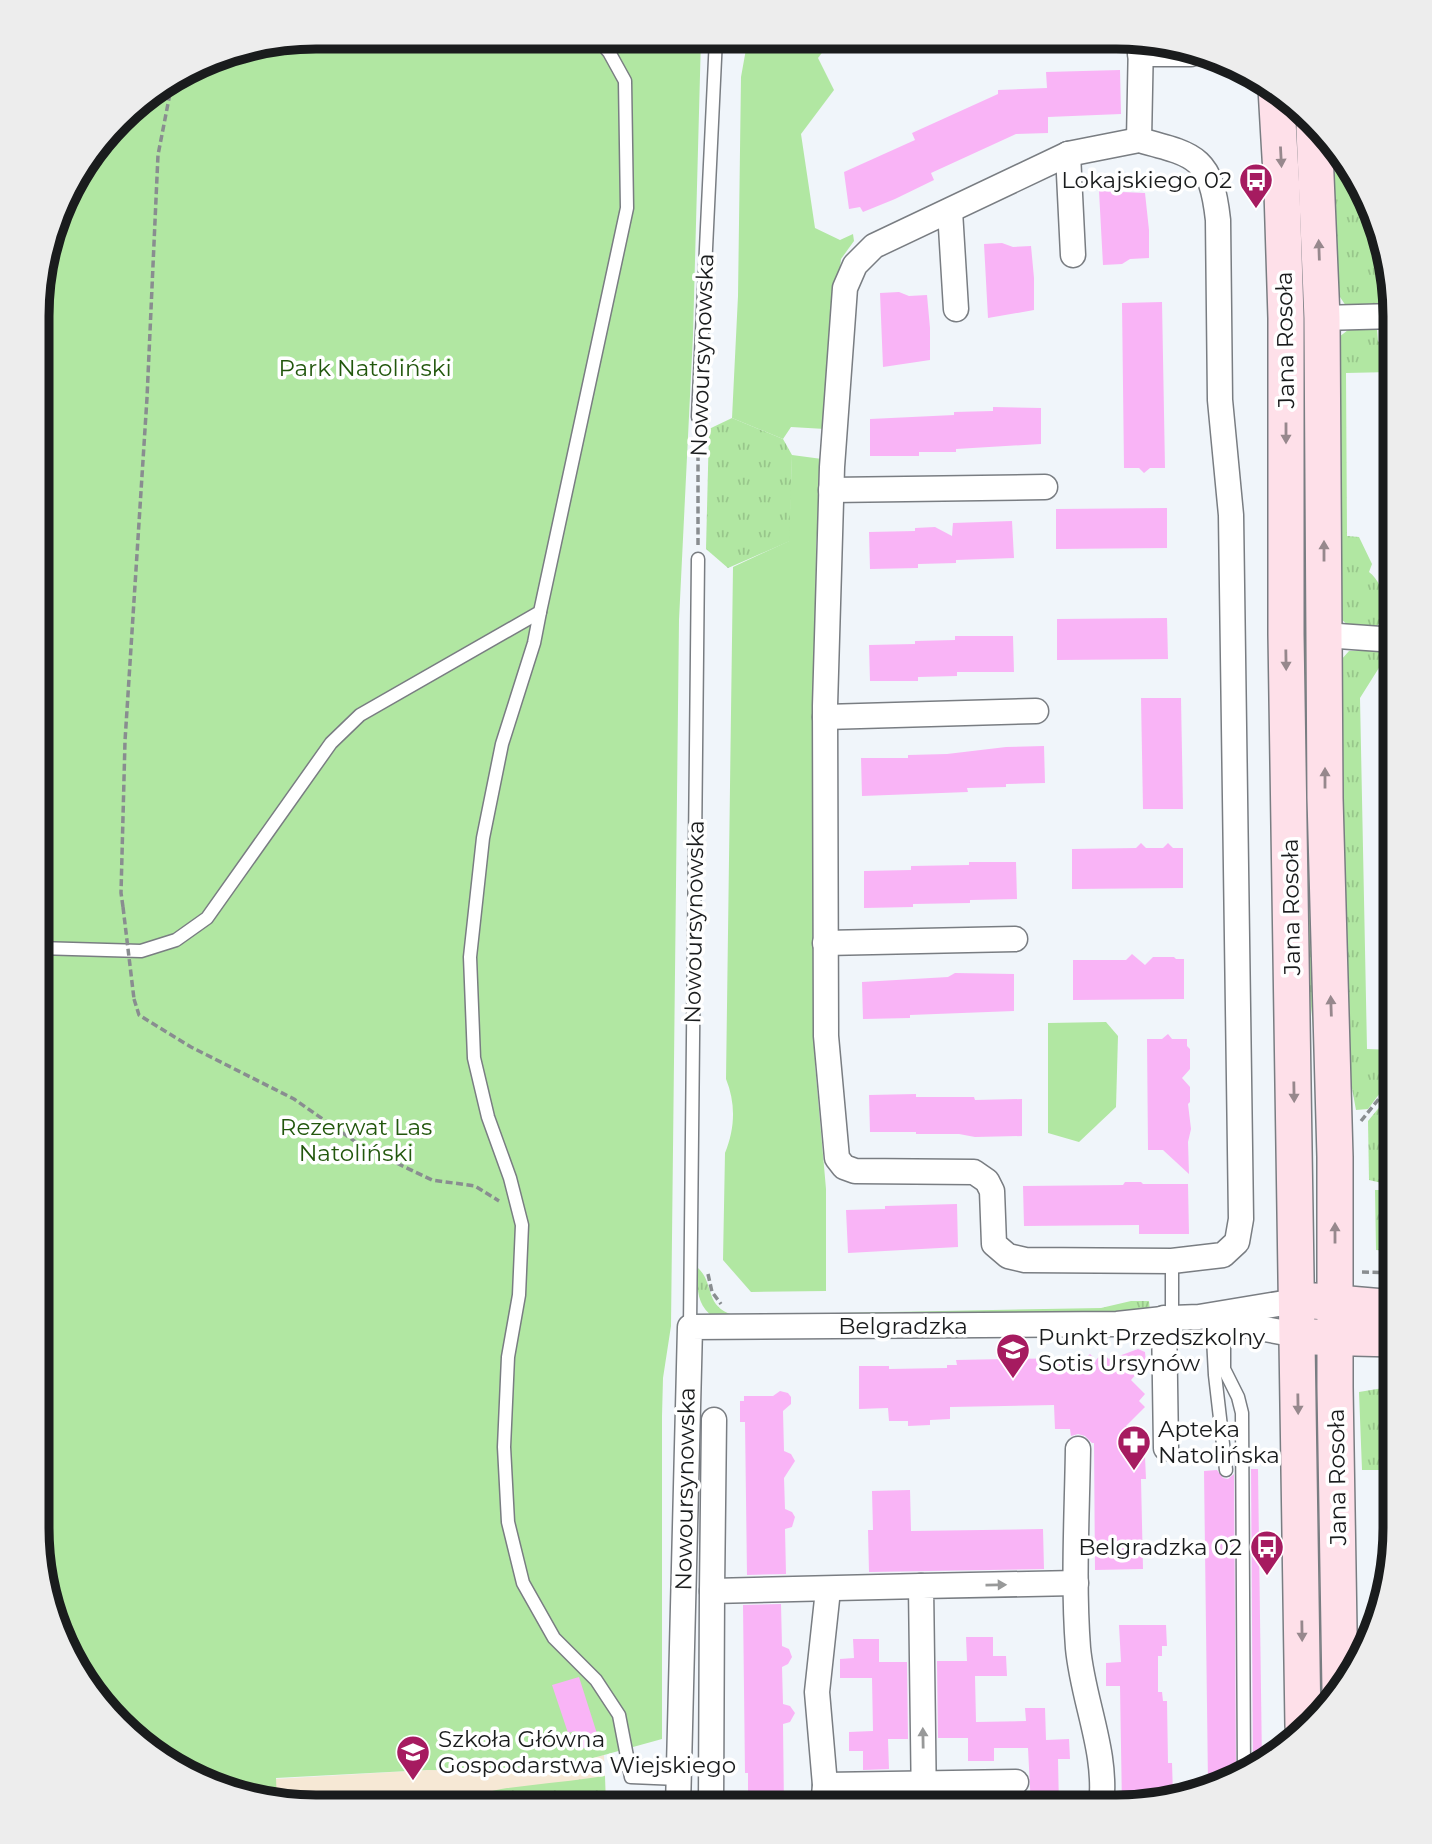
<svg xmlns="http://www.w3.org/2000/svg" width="1432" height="1844" font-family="Montserrat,sans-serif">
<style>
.education{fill:#f6e8d5}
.grass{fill:url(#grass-tufts)}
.park{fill:#b1e7a2}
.building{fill:#f9b4f6}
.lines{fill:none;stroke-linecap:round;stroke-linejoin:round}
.lane-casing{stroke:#797d82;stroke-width:15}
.street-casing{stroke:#797d82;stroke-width:27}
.secondary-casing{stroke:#797d82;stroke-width:38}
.path{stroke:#898d90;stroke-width:3.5;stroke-dasharray:7 3.5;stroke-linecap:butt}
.lane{stroke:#fff;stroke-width:12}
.street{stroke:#fff;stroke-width:24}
.secondary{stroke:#fee0e9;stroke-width:35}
.path-bridge{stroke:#898d90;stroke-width:3.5;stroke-dasharray:7 3.5;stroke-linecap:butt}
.oneway{fill:#97888d}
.oneway2{fill:#989999}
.labels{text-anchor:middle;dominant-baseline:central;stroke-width:7;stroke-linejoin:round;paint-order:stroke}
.poi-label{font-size:23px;fill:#1a1c1d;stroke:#fff;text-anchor:start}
.street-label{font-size:23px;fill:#1a1c1d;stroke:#fff}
.park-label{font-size:23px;fill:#22570d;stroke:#fff}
.rim{fill:none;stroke:#1a1c1d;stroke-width:9}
</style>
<defs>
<pattern id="grass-tufts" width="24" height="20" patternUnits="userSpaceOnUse" patternTransform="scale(1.75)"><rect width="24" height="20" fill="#b1e7a2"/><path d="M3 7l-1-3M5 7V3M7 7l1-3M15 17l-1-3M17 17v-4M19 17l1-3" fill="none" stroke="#98c68b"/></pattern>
</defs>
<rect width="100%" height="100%" fill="#f0f5fa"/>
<polygon class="education" points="604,1755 606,1807 297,1807 226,1793 206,1783 427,1770 546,1771"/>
<g class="grass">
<polygon points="1333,150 1358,177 1378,225 1380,298 1377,305 1346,306 1338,294"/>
<polygon points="1299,244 1307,315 1316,1059 1307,964"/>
<path d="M1348,330H1377L1378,341L1392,358L1391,372L1346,373L1347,536L1359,537L1372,564L1369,572C1384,583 1391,614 1375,628L1350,627L1341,619L1339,337Z"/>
<polygon points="732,418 783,439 792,455 790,541 728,568 706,549 709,429"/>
<polygon points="1377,650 1384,657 1382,663 1360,698 1367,1049 1395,1050 1395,1073 1368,1109 1356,1110 1347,1061 1340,664 1341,660 1349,651"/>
<polygon points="1395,1088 1395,1168 1382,1183 1369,1180 1368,1121"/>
<polygon points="1375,1190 1381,1190 1395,1200 1395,1257 1387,1257 1387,1251 1376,1250"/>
<path d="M698,1268C715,1284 704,1306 733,1315L1101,1308L1131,1301H1149L1150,1311L714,1318C696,1304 697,1289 698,1268Z"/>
<polygon points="1383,1388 1381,1420 1395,1443 1395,1483 1394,1470 1362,1470 1359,1392"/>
<path d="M605,1776L606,1807H459V1793C481,1797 486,1791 507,1788C539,1784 572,1781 605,1776Z"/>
<polygon points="431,1796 446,1807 309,1807 317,1803"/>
</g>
<g class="park">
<polygon points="316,37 701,38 693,335 679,620 671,1326 663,1378 662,1416 662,1739 546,1771 427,1770 276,1778 277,1803 226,1793 161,1760 74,1667 46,1600 37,1529 39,279 74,177 132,106 226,52"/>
<polygon points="748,38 833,38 818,58 834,90 801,134 815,228 840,240 853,234 854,241 841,259 825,429 791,427 783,439 732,418 738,296 741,77"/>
<path d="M792,455L822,459L816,548L813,960L815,1064L826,1189V1291L751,1292L723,1260L725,1153C735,1128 736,1104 726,1079L733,567L789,541Z"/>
<polygon points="1106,1022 1118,1036 1116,1107 1079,1142 1048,1133 1048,1023"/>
</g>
<g class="building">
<polygon points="1120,70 1121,114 1048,117 1048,133 1016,134 931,173 934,180 895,199 863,212 860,207 849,209 844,172 915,140 912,133 998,94 998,90 1047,88 1046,72"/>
<polygon points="1099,191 1145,193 1149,230 1149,258 1130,259 1122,264 1103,265"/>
<polygon points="1002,243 1013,247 1031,246 1034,278 1034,310 988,318 984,244"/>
<polygon points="899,292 909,296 927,295 930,328 930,360 883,367 880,293"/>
<polygon points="1162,302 1165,468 1150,468 1144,473 1139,468 1124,468 1122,303"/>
<polygon points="993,407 1041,408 1041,444 956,449 956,452 919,452 919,456 870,456 870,419 954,415 954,412 993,411"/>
<polygon points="1167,508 1167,548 1056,549 1056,509"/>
<polygon points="1012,521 1014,558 956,560 956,563 918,564 918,568 870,569 869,532 915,531 915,528 935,527 952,536 953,523"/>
<polygon points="1167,618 1168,659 1057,660 1057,619"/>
<polygon points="955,636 1013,636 1014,672 957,672 957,676 918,677 918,681 870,681 869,645 915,644 915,641 955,640"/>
<polygon points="1141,698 1181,698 1183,809 1143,809"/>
<polygon points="1044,746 1045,783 1006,784 1006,787 967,788 968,792 862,796 861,758 908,758 908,755 947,754 1006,747"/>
<polygon points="1141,843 1146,848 1163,848 1168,843 1173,848 1183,848 1183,888 1072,889 1072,849 1136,848"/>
<polygon points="969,862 1016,862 1017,899 970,900 970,903 913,904 913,907 864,908 864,871 911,870 911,866 969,865"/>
<polygon points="1132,954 1145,965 1153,957 1174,957 1176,959 1184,959 1184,999 1073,1000 1073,960 1126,960"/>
<polygon points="955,973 1014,974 1014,1011 910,1015 910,1018 863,1019 862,982 948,977"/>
<polygon points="1168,1034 1172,1039 1187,1039 1187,1046 1190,1049 1190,1069 1182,1078 1190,1087 1190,1102 1188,1104 1191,1129 1188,1142 1189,1174 1163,1150 1148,1150 1147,1039 1162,1039"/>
<polygon points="916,1094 916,1097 974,1097 975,1100 1022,1099 1022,1136 975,1137 959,1134 916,1134 916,1132 870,1132 869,1095"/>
<polygon points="1125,1182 1141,1182 1143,1184 1188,1184 1189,1234 1139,1234 1139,1225 1024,1226 1023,1186 1123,1185"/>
<polygon points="957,1204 958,1247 848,1253 846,1210 885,1209 885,1206"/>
<polygon points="1138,1349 1145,1352 1146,1363 1131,1380 1145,1394 1139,1401 1145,1407 1126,1426 1144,1434 1146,1479 1141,1479 1143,1569 1095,1570 1094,1443 1092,1443 1085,1436 1078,1434 1071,1436 1070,1429 1055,1429 1054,1405 950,1407 950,1419 930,1420 930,1425 908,1426 908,1421 889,1421 888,1408 859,1409 859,1366 889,1366 889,1369 947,1368 947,1365 957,1365 956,1360 1064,1358 1065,1361 1083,1360 1090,1354 1096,1360 1102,1353 1109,1359 1116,1353 1119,1356"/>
<polygon points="780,1391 788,1393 791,1397 791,1404 783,1411 784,1451 791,1454 795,1461 784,1478 785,1509 792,1512 795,1517 792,1527 785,1529 786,1574 747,1575 745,1422 740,1422 740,1401 744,1401 744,1396 773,1396"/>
<polygon points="1251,1469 1258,1469 1262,1764 1253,1771"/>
<polygon points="1217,1470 1223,1478 1228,1479 1234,1474 1236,1776 1208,1784 1204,1471"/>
<polygon points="910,1490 911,1531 1043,1529 1044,1569 869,1572 868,1530 873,1530 872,1491"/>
<polygon points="781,1604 782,1646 789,1649 792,1657 788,1664 782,1667 783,1704 790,1706 795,1713 790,1722 783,1724 784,1807 748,1807 748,1773 745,1773 743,1605"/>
<polygon points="1119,1625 1166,1625 1167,1646 1162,1646 1162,1656 1158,1656 1158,1692 1162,1692 1163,1701 1167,1701 1168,1763 1172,1763 1173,1795 1134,1807 1122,1807 1120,1686 1106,1686 1106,1663 1121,1662"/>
<polygon points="966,1637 993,1637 993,1656 1006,1656 1007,1676 975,1676 976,1722 1026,1721 1025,1708 1045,1708 1046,1740 1069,1739 1070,1759 1058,1759 1059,1807 1031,1807 1028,1748 994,1748 994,1761 968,1761 968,1738 938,1738 937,1661 967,1661"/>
<polygon points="853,1639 879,1639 879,1662 907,1662 908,1739 888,1739 889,1769 863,1770 863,1751 849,1751 849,1732 873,1731 872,1678 840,1678 840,1659 854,1658"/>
<polygon points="579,1677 600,1743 581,1749 575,1731 568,1733 552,1685"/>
</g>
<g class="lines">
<g class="lane-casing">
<g id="lane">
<polyline points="698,417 716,38"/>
<polyline points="540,612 534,643 502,744 483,838 470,957 474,1058 488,1117 510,1178 522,1225 519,1295 508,1357 504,1447 508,1522 523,1583 554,1638 596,1680 619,1715 631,1777 678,1779"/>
<polyline points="38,948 141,951 176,940 207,918 331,743 360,715 540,612 627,208 625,81 609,52 597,38"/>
<polyline points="1172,1318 1172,1261"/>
<polyline points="1212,1319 1215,1375 1226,1470"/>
<polyline points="1224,1322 1224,1369 1238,1397 1242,1413 1244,1773"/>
<polyline points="690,1327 698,559"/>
</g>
</g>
<g class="street-casing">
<g id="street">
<polyline points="1140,54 1191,54"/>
<path d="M1139,140C1196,155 1211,157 1218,220L1220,400L1231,515L1241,1219L1237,1242L1223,1255L1172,1261L1025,1260L1008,1256L994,1244L992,1191L987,1181L974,1172L855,1171L844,1167L837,1158L826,1036L825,706L832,467L845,288L855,265L874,246L1068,154Z"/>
<polyline points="1139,140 1141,39"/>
<polyline points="1068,154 1073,255"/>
<polyline points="950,211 956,309"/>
<polyline points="1322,318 1395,316"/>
<polyline points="831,490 1045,487"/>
<polyline points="1324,635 1395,640"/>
<polyline points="825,717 1036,711"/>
<polyline points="825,943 1015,939"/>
<polyline points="1164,1318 1166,1448"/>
<polyline points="1217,1320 1297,1335"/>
<path d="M1078,1449C1077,1515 1073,1582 1078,1648C1083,1702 1108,1752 1101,1807"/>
<polyline points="712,1591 714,1420"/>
<polyline points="825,1785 1016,1782"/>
<polyline points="678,1807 690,1327 1117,1324 1172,1318 1199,1317 1296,1301"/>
<polyline points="711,1807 712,1591 921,1586"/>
<polyline points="823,1807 825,1785 817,1692 828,1590"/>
<polyline points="924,1807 921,1586 1076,1583"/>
</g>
</g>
<g class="secondary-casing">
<g id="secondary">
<polyline points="1276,88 1282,191 1286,318 1286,634 1303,1726"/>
<polyline points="1314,129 1322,318 1325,798 1335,1157 1335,1387 1340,1690"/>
<polyline points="1314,1301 1395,1308"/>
<polyline points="1314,1337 1395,1339"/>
</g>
</g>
<g class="path">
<polyline points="698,433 698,545"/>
<polyline points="123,907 121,893 125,741 147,398 158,155 172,83"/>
<polyline points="134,999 139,1015 191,1047 294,1099 363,1147 432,1180 475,1186 499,1201"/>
<polyline points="1361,1121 1395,1079"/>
<polyline points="1362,1272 1395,1273"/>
<polyline points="708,1274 712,1292 721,1304"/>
<path d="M1389,1367C1389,1392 1380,1413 1395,1435"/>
</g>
<use href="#lane" class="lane"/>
<use href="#street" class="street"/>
<use href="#secondary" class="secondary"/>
<polyline class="path-bridge" points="123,907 134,999"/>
</g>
<defs><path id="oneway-solid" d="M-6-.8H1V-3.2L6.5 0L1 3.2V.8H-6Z" transform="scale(1.75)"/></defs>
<g class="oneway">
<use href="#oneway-solid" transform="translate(1281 157) rotate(87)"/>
<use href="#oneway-solid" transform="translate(1319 250) rotate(-92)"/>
<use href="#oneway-solid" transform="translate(1286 433) rotate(90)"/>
<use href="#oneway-solid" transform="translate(1324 551) rotate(-90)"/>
<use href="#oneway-solid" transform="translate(1286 660) rotate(89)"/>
<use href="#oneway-solid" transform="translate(1325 778) rotate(-90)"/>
<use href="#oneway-solid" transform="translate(1331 1006) rotate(-92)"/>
<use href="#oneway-solid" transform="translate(1294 1092) rotate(89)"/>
<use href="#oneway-solid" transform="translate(1335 1233) rotate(-90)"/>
<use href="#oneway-solid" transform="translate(1298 1404) rotate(89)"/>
<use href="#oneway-solid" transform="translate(1302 1631) rotate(89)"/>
</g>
<g class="oneway2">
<use href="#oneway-solid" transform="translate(996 1585) rotate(-1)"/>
<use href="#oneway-solid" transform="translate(923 1738) rotate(-91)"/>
</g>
<defs>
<g id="bus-pin" transform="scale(1.75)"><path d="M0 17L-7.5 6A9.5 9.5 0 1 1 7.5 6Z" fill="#a61b60" stroke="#fff"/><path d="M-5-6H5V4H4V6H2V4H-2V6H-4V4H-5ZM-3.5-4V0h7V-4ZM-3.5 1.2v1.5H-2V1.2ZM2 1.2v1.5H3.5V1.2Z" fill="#fff"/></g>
<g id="school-pin" transform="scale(1.75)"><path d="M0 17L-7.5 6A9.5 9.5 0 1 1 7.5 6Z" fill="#a61b60" stroke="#fff"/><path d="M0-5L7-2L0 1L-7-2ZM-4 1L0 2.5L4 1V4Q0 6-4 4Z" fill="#fff"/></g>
<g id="pharmacy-pin" transform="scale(1.75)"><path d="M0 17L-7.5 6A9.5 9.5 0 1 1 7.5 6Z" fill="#a61b60" stroke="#fff"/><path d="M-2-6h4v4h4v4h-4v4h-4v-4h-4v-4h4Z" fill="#fff"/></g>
<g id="university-pin" transform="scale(1.75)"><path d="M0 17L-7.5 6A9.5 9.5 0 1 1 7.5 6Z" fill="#a61b60" stroke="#fff"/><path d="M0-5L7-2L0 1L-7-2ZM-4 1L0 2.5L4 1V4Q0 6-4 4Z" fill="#fff"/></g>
</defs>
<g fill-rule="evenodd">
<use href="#bus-pin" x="1256" y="180"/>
<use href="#school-pin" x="1013" y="1350"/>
<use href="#pharmacy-pin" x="1134" y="1442"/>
<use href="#bus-pin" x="1267" y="1547"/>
<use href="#university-pin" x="413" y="1752"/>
</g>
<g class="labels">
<g class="poi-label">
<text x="1232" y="180" text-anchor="end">Lokajskiego 02</text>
<text x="1038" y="1337">Punkt Przedszkolny<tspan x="1038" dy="26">Sotis Ursynów</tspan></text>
<text x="1158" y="1429">Apteka<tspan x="1158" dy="26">Natolińska</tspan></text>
<text x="1242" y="1547" text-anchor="end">Belgradzka 02</text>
<text x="438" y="1739">Szkoła Główna<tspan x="438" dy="26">Gospodarstwa Wiejskiego</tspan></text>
</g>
<g class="street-label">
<text transform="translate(1285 340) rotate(-91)">Jana Rosoła</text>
<text transform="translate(702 355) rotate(-88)">Nowoursynowska</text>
<text transform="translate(1291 907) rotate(-91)">Jana Rosoła</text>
<text transform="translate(694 922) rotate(-89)">Nowoursynowska</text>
<text x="903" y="1326">Belgradzka</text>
<text transform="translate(1337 1477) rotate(-91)">Jana Rosoła</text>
<text transform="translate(685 1489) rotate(-89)">Nowoursynowska</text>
</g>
<g class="park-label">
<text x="365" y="368">Park Natoliński</text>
<text x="356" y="1127">Rezerwat Las<tspan x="356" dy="26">Natoliński</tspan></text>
</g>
</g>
<path d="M0 0H1432V1844H0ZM316 49H1116A267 267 0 0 1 1383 316V1528A267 267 0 0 1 1116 1795H316A267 267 0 0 1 49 1528V316A267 267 0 0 1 316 49Z" fill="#ededed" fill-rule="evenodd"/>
<path class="rim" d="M316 49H1116A267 267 0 0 1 1383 316V1528A267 267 0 0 1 1116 1795H316A267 267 0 0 1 49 1528V316A267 267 0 0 1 316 49Z"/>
</svg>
